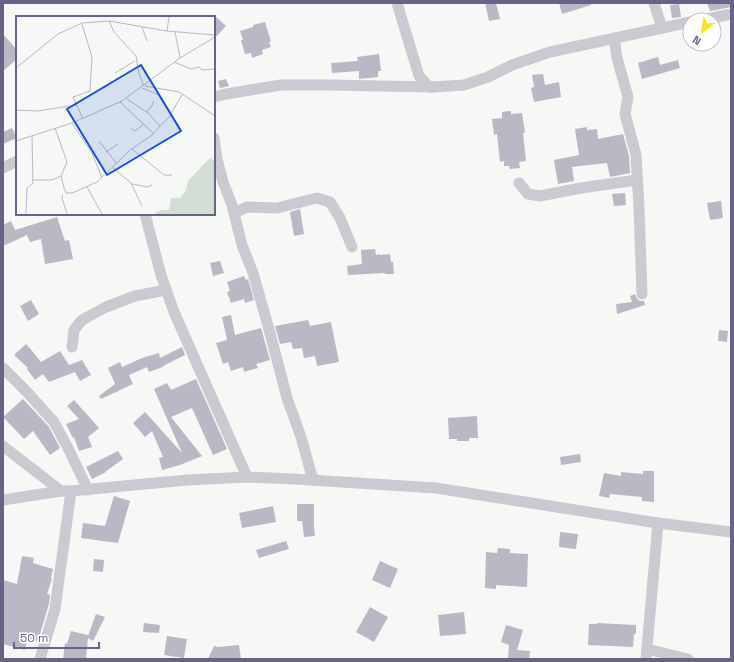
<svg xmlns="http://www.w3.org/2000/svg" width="734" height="662" font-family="'Space Grotesk',sans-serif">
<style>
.building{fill:#bab8c4}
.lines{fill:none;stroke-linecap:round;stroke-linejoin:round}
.minor{stroke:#cbcad0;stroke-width:11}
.inset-road{fill:none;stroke:#b9b8c6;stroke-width:1}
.view{fill:#1d4ed8;fill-opacity:0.15;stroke:#1d4ed8;stroke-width:2}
.inset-edge{fill:none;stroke:#696389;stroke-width:2}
</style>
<rect width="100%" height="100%" fill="#f5f8f4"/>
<g class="building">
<polygon points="485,3 496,3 500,19 489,21"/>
<polygon points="559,3 591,3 591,5 562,14"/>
<polygon points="707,3 731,3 731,7 710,11"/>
<polygon points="679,4 681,17 672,18 670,5"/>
<polygon points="214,15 226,26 214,39"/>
<polygon points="265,22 271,42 269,42 271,47 262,50 263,54 252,58 251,53 245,54 241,40 243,40 240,31 253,27 253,25"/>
<polygon points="3,34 17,50 17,59 3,71"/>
<polygon points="379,54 381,71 378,71 378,77 359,79 359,71 332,73 331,63 358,61 357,57"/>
<polygon points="658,57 660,65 678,60 680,68 642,79 638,63"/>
<polygon points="543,74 545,85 559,82 561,97 534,102 531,88 534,87 532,75"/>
<polygon points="226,79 229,86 220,88 218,81"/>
<polygon points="511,111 511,114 522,113 525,133 523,133 526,161 519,162 520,168 510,169 509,166 504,166 504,161 500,162 497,134 494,135 492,119 502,118 502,112"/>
<polygon points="587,127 587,130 597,129 598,139 623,134 629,156 630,173 610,177 607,163 572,167 574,181 558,184 554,160 579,155 575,129"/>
<polygon points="12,128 17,138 3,144 3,132"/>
<polygon points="625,193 626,205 614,206 612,194"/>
<polygon points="721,201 723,218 710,220 707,203"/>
<polygon points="300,209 304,234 294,236 290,212"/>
<polygon points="57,217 65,241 69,240 73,259 45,264 41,239 30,242 27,235 3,246 3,225 11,221 15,230"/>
<polygon points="375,249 376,255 380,254 380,255 390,254 391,262 393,262 394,274 385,274 385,273 348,275 347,266 362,264 361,250"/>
<polygon points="220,261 224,273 213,276 210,263"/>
<polygon points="244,276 246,280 248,279 254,300 245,303 244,299 231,303 227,292 230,291 227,282"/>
<polygon points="635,294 636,297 638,300 641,301 644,301 645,305 617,314 616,304 632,302 630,296"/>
<polygon points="31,300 39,314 28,321 20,306"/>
<polygon points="231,315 235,335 261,328 270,360 256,364 258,368 244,372 243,367 231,371 228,362 223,364 216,343 227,340 222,317"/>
<polygon points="308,320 310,326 331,322 339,362 317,366 315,356 304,358 302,348 293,349 291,342 280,344 275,326"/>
<polygon points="719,330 728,331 727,342 718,341"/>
<polygon points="26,344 33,352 41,362 60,351 69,365 82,360 91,375 80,381 75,372 49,382 43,374 35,380 27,369 28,368 14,355"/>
<polygon points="182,347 185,355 163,366 163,367 149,372 147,367 129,375 133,384 101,399 99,396 115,384 108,368 120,362 122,367 142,358 159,353 160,358"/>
<polygon points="196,379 227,449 213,455 192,408 171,417 202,456 180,465 162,470 159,458 163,457 152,431 145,437 133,423 145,412 182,453 154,389 167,383 171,390"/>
<polygon points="23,399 49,427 60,448 50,455 33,431 24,439 3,417"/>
<polygon points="74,400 99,428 88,437 92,447 79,451 74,437 73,438 66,424 79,419 67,406"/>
<polygon points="477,416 478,438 469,438 469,441 457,441 457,439 449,439 448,418"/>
<polygon points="118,451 123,459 105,472 106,472 92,479 86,467"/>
<polygon points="580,454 581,462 561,465 560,457"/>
<polygon points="643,471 654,471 654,502 642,501 642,497 610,494 609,498 599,496 604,473 621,476 621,472 643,474"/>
<polygon points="114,496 130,501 118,543 81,538 83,523 105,526"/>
<polygon points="297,504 314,504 314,525 315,536 304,537 302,521 297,521"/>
<polygon points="273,506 276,522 242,528 239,513"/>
<polygon points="560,532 578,534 576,549 559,547"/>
<polygon points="286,541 289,549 259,558 256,550"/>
<polygon points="498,548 510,549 510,553 528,554 527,587 496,585 496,589 485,588 486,552 497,553"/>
<polygon points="22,556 34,558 33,563 53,569 51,578 52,579 47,594 50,595 49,604 38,641 27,640 25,650 3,644 3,580 17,584"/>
<polygon points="94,559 104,560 103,572 93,571"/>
<polygon points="380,561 398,569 390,588 372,580"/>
<polygon points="370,607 388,617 374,642 356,632"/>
<polygon points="464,612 466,634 440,636 438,615"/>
<polygon points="96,614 105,617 93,641 88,638 86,659 63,659 65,643 67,644 71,631 88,635 88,636"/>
<polygon points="144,623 160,625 159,633 143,632"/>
<polygon points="597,623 636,625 636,634 634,634 633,647 588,645 589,624 597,624"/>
<polygon points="506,625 523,630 517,650 530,651 529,659 508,659 509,645 501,642"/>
<polygon points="167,636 187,639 184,658 164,655"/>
<polygon points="239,645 241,659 208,659 214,646 218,647"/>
</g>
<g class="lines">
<g class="minor">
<polyline points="397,3 419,76 429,87 433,87"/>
<polyline points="654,3 662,28"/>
<polyline points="702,20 731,14"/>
<polyline points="614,38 617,58 628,97 625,114 636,155 639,208 642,294"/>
<polyline points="214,97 226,94 281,85 329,85 433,87 464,85 488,77 512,65 550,52 690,22"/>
<polyline points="214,138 217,159 223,182 232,205 242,245 253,273 270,333 287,398 301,437 313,480"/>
<polyline points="3,168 17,161"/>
<polyline points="519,183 528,194 540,196 581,188 637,180"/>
<polyline points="234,213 247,207 277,208 317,198 330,202 340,218 352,247"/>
<polyline points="145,214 161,275 174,312 247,477"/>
<polyline points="72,347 74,330 82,320 106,307 135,296 166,290"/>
<polyline points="3,368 27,392 54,422 69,450 88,490"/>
<polyline points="3,446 61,491"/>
<polyline points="3,500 61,491 71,491 187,480 247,477 294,479 436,488 658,523 731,532"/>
<polyline points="647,649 688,659"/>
<polyline points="40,659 55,609 71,491"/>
<polyline points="646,659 658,523"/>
</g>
</g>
<g transform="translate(16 16)">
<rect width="199" height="199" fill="#f5f8f4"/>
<path d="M194,142L199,145V198H138L145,194H153L155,182H164L170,174L172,165Z" fill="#d3ded7"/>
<path class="inset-road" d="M93,5L98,16L120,40L123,58L128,70M66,8L76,41L74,75L57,81L67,103M126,11L131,25M151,15L153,1M159,16L164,42M158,46L175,53L183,51L186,54L199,53M0,52L42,18L66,7L93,5L151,15L199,19M99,57L119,45M129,70L163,76L199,100M126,72L143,79M111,83L132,97L144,110M104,86L138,118M0,94L21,95L61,89M131,96L137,88V85M56,107L76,137L86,162M39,112L51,146L45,160L48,172L50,177H56L81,166L113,135L136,119L153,101L166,79M115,112L119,115L128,108M0,125L56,107L106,85L164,42L199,21M83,125L101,148M116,133L148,159H156M90,136L102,128M97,152L115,167L126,190M16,164H36L45,160M116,168L132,171L136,169M71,171L86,198M47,179L46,182L51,198M10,198L11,172L17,167L16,120"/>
<path class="view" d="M125,49L165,115L91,159L51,93Z"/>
<rect width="199" height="199" class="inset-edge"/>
</g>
<rect width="734" height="662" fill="none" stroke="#696389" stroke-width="8"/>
<g transform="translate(702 32) rotate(211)"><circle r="19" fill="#ffffff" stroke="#c3c1d0"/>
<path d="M0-3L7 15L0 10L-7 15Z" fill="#f6e717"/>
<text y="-6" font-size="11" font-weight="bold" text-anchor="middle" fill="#696389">N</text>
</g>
<path d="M14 642v6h85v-6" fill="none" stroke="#696389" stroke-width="2"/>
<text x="20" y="642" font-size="12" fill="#696389" stroke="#ffffff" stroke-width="3" paint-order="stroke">50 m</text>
</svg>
